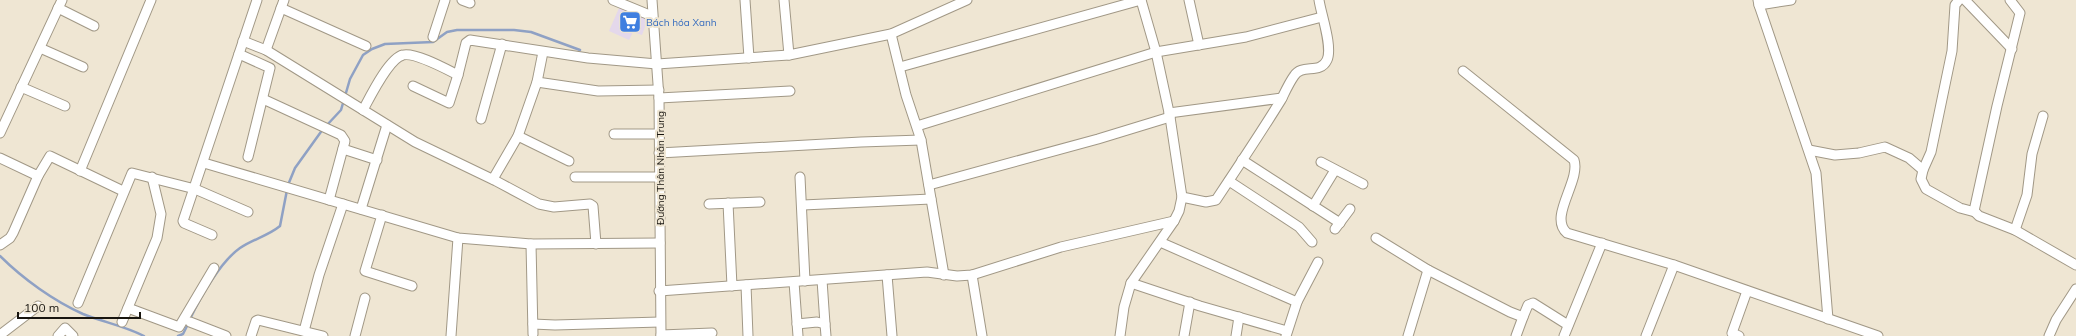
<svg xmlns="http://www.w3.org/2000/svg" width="2076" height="336" font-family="Mulish,sans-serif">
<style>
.commercial{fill:#e4d8eb}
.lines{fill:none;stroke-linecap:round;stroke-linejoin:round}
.stream{stroke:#8fa1c4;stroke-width:2.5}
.minor-casing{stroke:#a19886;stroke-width:11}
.minor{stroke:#fff;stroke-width:9}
.labels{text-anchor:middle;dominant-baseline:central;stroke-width:4;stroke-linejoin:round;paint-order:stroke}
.shop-label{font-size:10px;fill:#366cbe;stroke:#efe6d3;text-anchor:start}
.street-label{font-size:10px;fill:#18150f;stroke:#efe6d3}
</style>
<rect width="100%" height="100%" fill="#efe6d3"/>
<polygon class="commercial" points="619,8 648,19 642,35 633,32 629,40 609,31"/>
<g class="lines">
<g class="stream">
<polyline points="327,125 341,110 350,79 363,55 372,49 385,44 433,42 447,32 457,30 514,30 531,32 580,50"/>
<polyline points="288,185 295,168 323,129"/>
<path d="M0,256C23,279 54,301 83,314C103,322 125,326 144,336"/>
<path d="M190,319C200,298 220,262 240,248C253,239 268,236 280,226L287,190"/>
<polyline points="178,336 183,334 188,324"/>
</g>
<g class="minor-casing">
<g id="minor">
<polyline points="462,0 470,3"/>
<polyline points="613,0 652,16"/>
<polyline points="652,0 659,98 661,336"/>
<polyline points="745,0 749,58"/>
<polyline points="784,0 789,55"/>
<polyline points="1189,0 1199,45"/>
<polyline points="1758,0 1759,5 1791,0"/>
<polyline points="1959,0 1955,5 1952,51 1931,152 1923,170 1921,179 1926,189 1960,208 1975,212"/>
<polyline points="1965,0 2012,49"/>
<polyline points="2010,0 2020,13 1997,106 1974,211 1979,216 2015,230 2076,265"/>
<polyline points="1759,5 1816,173 1828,319"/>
<polyline points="58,8 94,26"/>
<polyline points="281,8 366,46"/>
<polyline points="891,34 906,95 921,140 944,275"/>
<polyline points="433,37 445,0"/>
<polyline points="243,41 266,50 415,142 496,181 539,204 554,207 590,204 593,206 596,244"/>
<polyline points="40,48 83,67"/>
<polyline points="266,50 284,0"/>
<polyline points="239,54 270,68 248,157"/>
<polyline points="900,67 1141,0"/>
<path d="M1463,71L1574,160C1581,181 1548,217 1567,233L1674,265L1878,336"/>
<polyline points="537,82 598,91 659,90"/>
<polyline points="413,86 449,103 458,75"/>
<polyline points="21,87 65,106"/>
<polyline points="659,98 790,91"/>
<polyline points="263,99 341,135 345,141 329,200"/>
<path d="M363,110C370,97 389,58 403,55C415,52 446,69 458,75L466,43L470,40L588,58L657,64L789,55L891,34L967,0"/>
<polyline points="1169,113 1282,98"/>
<polyline points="481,119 502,44"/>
<polyline points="917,126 1156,52 1246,37 1322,17"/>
<polyline points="0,133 62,0"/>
<polyline points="614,134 659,134"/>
<polyline points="518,136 569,161"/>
<polyline points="343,149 377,160"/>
<polyline points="1809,150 1835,155 1859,153 1885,147 1909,158 1923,170"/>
<polyline points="659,153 861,142 921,140"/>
<polyline points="0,158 38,176 50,156 123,191"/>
<polyline points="1242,160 1340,223"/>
<polyline points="1321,162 1363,184"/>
<polyline points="204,163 458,238 531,244 660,243"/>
<polyline points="80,171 151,0"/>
<polyline points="575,177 659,177"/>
<polyline points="800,177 805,281"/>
<polyline points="493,179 518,136 537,82 543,52"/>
<polyline points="1229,181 1299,227 1312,242"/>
<polyline points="929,185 1098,139 1170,117"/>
<path d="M1182,197L1206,202L1216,200C1238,167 1260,134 1281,100C1285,92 1289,83 1294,76C1302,63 1320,75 1327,60C1333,47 1321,14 1319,0"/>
<polyline points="728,203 732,286"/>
<polyline points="709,204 760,202"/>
<polyline points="803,205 931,199"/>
<polyline points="1313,206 1335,170"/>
<polyline points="361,209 387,125"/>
<polyline points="382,215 365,271 412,286"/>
<polyline points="1335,229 1350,209"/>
<polyline points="2015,230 2027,195 2032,154 2043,116"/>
<polyline points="212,235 184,223 183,221 257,0"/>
<polyline points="1376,238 1428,270 1510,312 1523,317 1528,305 1533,303 1568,325"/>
<polyline points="1160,242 1297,302"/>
<polyline points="531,244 533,334"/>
<polyline points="0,245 10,238 13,233 38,176"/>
<polyline points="887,275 892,336"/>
<polyline points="972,275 982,336"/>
<polyline points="822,280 825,324"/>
<polyline points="794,282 798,336"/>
<polyline points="1131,283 1200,306 1287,331"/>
<polyline points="746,285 748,336"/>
<polyline points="659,291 927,272 957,276 972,275 1061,247 1174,221"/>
<polyline points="78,303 132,173 195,189 248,212"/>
<polyline points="128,308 179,327 214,268"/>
<polyline points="122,322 157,238 161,214 152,177"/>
<polyline points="190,322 226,336"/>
<polyline points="533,324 555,325 660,322"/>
<polyline points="797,324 817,322 825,324 826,336"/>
<polyline points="304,331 319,275 343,204"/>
<polyline points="0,335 38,306"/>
<polyline points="661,335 712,333"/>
<polyline points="58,336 65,328 73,336"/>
<polyline points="251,336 256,321 258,320 323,336"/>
<polyline points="355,336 365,298"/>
<polyline points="451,336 458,238"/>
<polyline points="1120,336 1124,307 1131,283 1174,221 1179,211 1182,197 1170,117 1156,52 1141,0"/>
<polyline points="1184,336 1190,302"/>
<polyline points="1236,336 1239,317"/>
<polyline points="1286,336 1297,302 1318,262"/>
<polyline points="1408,336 1428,270"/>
<polyline points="1516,336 1523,317"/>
<polyline points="1564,336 1602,243"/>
<polyline points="1646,336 1674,265"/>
<polyline points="1739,336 1732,333 1747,291"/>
<polyline points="2049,336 2056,320 2076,289"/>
</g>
</g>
<use href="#minor" class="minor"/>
</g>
<defs>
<g id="supermarket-square" transform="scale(1.15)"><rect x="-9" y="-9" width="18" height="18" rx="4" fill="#3f7fe0" stroke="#efe6d3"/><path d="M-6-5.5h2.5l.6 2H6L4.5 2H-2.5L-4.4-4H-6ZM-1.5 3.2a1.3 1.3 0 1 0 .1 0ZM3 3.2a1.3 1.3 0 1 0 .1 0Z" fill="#fff"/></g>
</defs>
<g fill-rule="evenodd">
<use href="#supermarket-square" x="630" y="22"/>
</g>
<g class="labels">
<g class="shop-label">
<text x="646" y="22">Bách hóa Xanh</text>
</g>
<g class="street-label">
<text transform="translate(660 168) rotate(-90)">Đường Thân Nhân Trung</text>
</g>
</g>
<path d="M18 312v6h122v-6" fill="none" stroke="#18150f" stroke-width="2"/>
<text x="24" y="312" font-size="12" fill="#18150f" stroke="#efe6d3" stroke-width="3" paint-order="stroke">100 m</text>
</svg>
